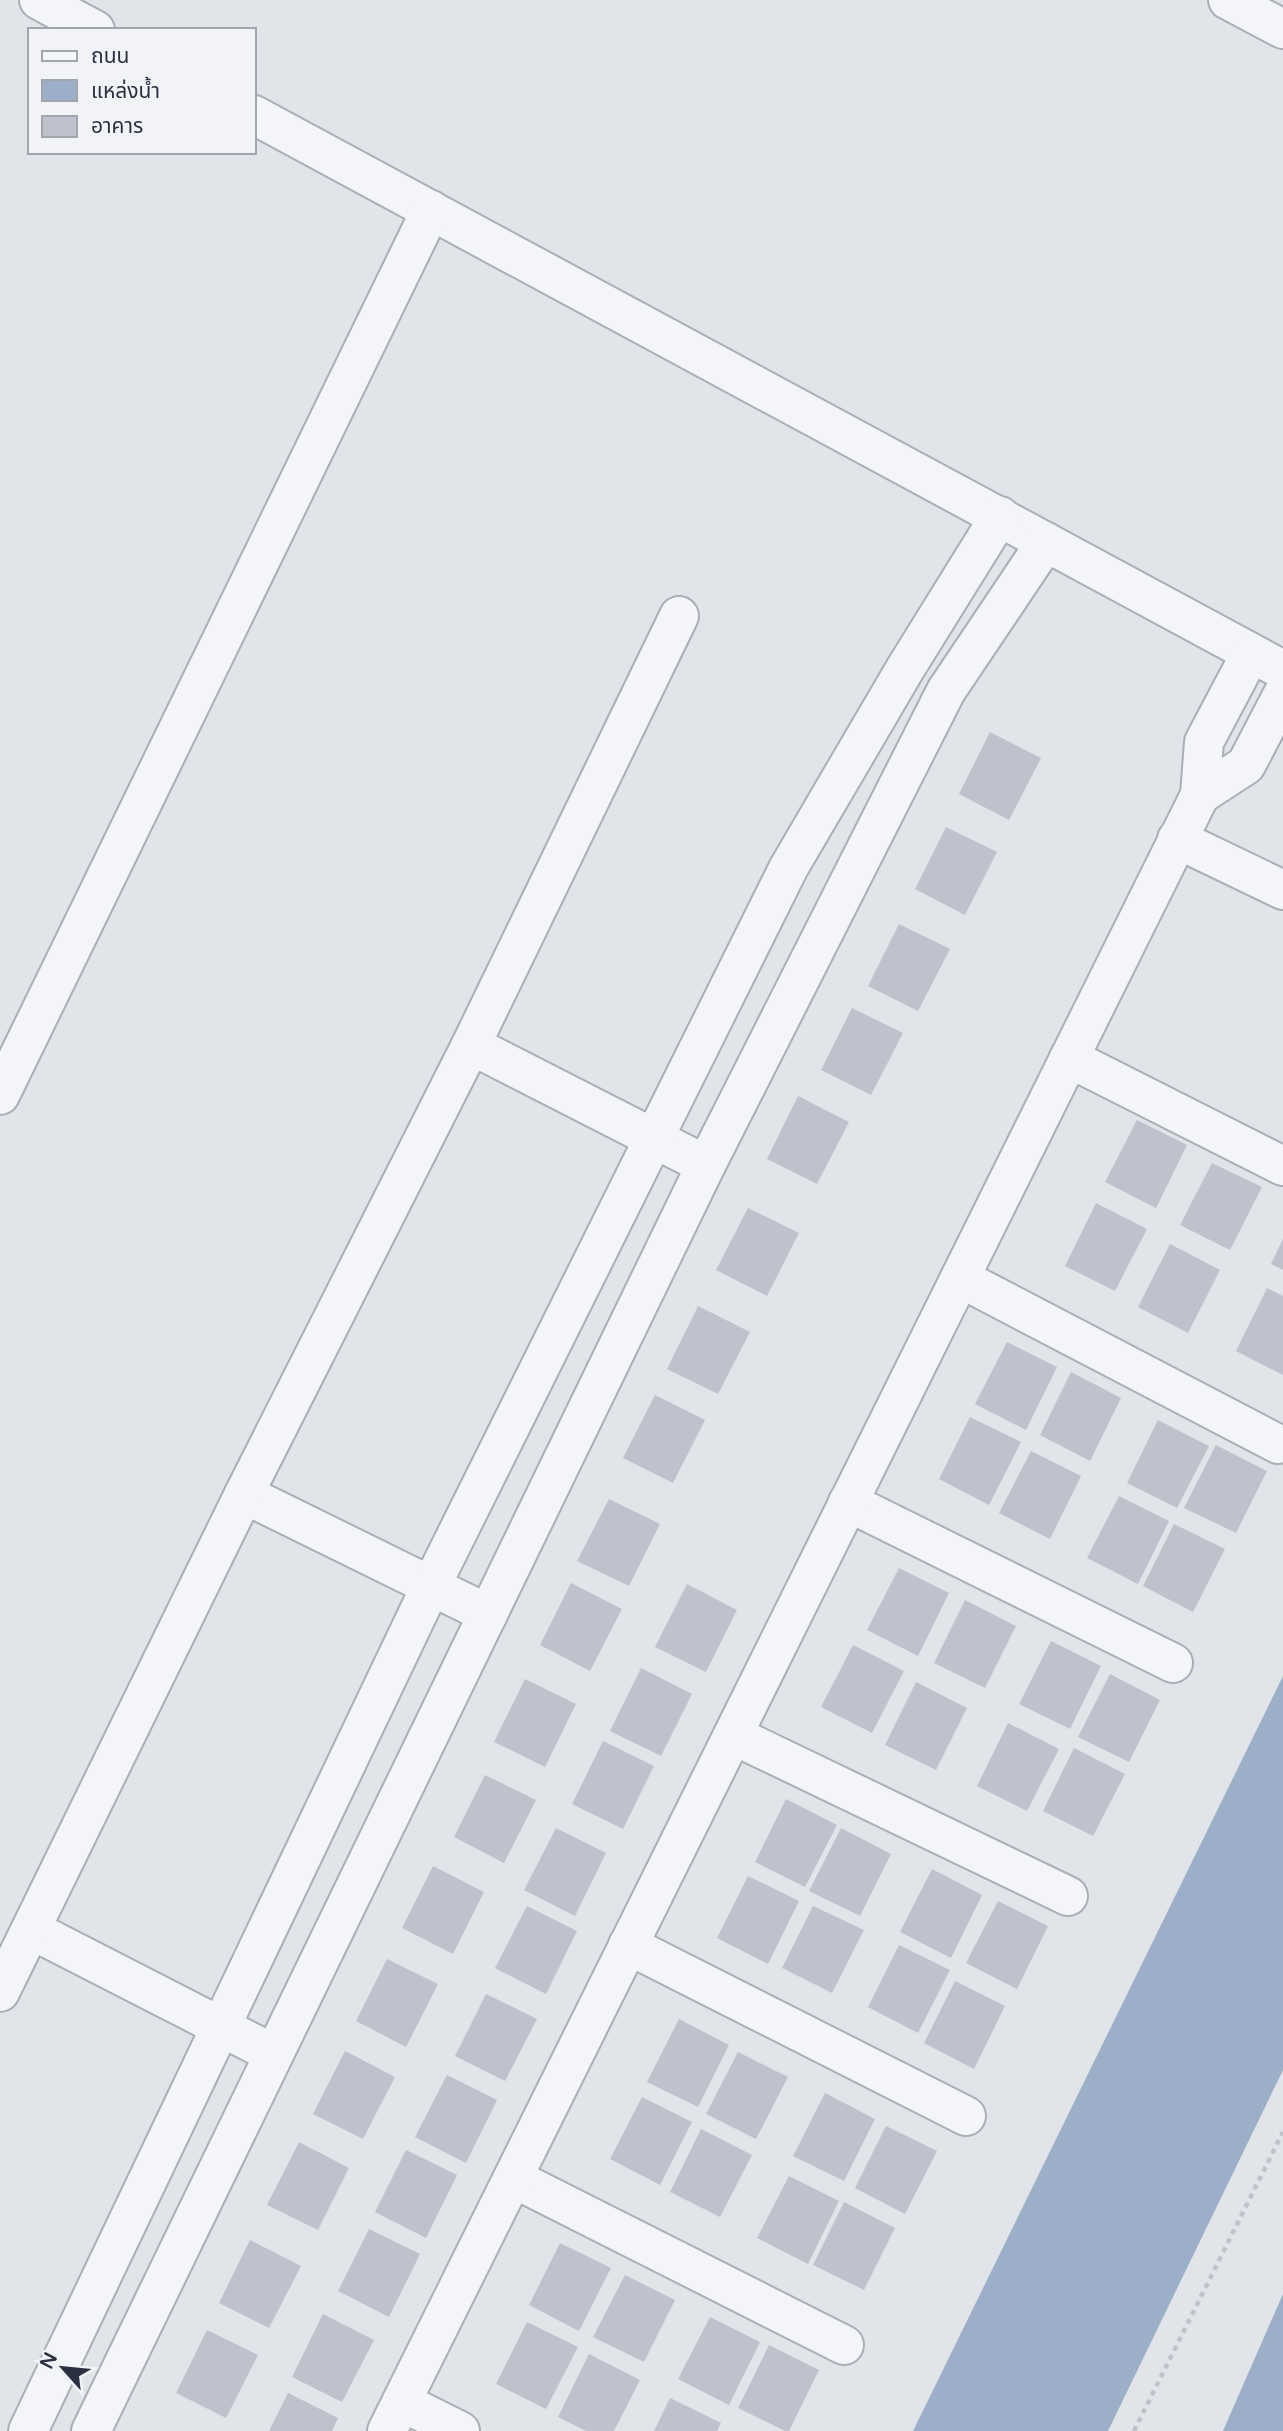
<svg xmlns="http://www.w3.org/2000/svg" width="1283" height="2431" font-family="'Varela Round','Noto Sans Thai',sans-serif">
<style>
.water{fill:#9dafc8}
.building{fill:#bec2cc}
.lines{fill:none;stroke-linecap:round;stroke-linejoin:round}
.minor-casing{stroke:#aaaeb6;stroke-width:42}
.path{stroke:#bfc2c8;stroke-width:4.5;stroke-dasharray:5 5;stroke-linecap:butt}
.minor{stroke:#f4f5f8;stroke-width:38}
</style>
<rect width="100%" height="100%" fill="#e1e4e9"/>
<g class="water">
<polygon points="1283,1676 1283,2070 1108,2431 913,2431"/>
<polygon points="1283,2294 1283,2431 1223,2431 1226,2424"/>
</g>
<g class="building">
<polygon points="990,732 1041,758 1009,820 959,794"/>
<polygon points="946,827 997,852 965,915 915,889"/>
<polygon points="899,924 950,949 918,1011 868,986"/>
<polygon points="852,1008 903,1033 871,1095 821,1070"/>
<polygon points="798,1096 849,1122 817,1184 767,1159"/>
<polygon points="1137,1120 1187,1145 1156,1208 1105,1182"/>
<polygon points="1212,1163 1262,1187 1230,1250 1180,1225"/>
<polygon points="1096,1203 1147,1229 1115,1291 1065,1266"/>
<polygon points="748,1208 799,1233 767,1296 716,1270"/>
<polygon points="1283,1239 1283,1270 1271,1264"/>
<polygon points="1170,1244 1220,1270 1188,1333 1138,1307"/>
<polygon points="1267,1288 1283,1296 1283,1375 1236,1351"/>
<polygon points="698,1306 750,1332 718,1394 667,1369"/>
<polygon points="1007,1342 1057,1367 1026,1430 975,1404"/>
<polygon points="1071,1372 1121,1398 1090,1461 1040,1435"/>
<polygon points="655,1395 705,1420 673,1483 623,1458"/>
<polygon points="970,1417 1021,1442 989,1505 939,1479"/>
<polygon points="1158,1420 1209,1446 1177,1508 1127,1483"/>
<polygon points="1216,1445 1267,1471 1236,1533 1184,1508"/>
<polygon points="1031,1451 1081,1476 1050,1539 999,1513"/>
<polygon points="1119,1496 1169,1521 1138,1584 1087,1558"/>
<polygon points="609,1499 660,1524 629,1586 577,1561"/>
<polygon points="1174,1524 1225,1549 1193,1612 1143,1586"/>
<polygon points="899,1568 949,1593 918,1656 867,1630"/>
<polygon points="571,1583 622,1609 590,1671 540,1645"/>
<polygon points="687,1584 737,1610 706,1672 655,1647"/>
<polygon points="965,1600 1016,1626 985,1688 934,1663"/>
<polygon points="1051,1641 1101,1666 1070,1729 1019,1704"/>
<polygon points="853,1645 904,1671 872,1733 821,1707"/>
<polygon points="641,1668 692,1694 661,1756 610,1731"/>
<polygon points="1110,1674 1160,1700 1129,1762 1078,1737"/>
<polygon points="525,1679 576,1704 545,1767 494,1742"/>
<polygon points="916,1682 967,1708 936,1770 885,1745"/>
<polygon points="1008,1723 1059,1749 1027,1811 977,1786"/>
<polygon points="603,1741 654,1766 623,1829 572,1804"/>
<polygon points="1074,1748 1125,1774 1093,1836 1043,1811"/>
<polygon points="485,1775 536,1800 504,1863 454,1837"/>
<polygon points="786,1799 837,1825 805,1887 755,1862"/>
<polygon points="556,1828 606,1853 575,1916 524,1890"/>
<polygon points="841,1828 891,1854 860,1916 809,1891"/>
<polygon points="433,1866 484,1892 453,1954 402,1928"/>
<polygon points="932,1869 982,1895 951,1958 900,1932"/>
<polygon points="748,1876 799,1901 768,1964 717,1938"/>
<polygon points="998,1901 1048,1926 1017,1989 966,1963"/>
<polygon points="527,1906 577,1931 546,1994 495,1968"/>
<polygon points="813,1906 864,1930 832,1993 782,1968"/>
<polygon points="899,1945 950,1970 918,2033 868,2007"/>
<polygon points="387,1959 438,1984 406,2047 356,2021"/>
<polygon points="955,1981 1005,2006 974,2069 924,2043"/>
<polygon points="486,1994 537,2019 505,2081 455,2056"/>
<polygon points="679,2019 729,2045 698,2107 647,2082"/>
<polygon points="345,2051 395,2077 363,2139 313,2114"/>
<polygon points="738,2052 788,2077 756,2139 706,2114"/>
<polygon points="447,2075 497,2100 466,2163 415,2137"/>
<polygon points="825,2093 875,2119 844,2181 793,2156"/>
<polygon points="642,2097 692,2122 660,2185 610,2159"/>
<polygon points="886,2126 937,2151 905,2214 855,2188"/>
<polygon points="701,2129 752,2155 720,2217 670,2192"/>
<polygon points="299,2142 349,2168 318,2230 267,2205"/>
<polygon points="406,2150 457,2175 426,2238 375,2212"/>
<polygon points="789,2176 839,2201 808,2264 757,2238"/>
<polygon points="844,2202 895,2228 864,2290 813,2265"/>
<polygon points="369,2229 420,2254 389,2317 338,2291"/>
<polygon points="250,2240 301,2266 269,2328 219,2303"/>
<polygon points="560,2243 611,2268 579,2331 529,2305"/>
<polygon points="625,2275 675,2300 644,2362 593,2337"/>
<polygon points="323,2314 374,2340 342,2402 292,2377"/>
<polygon points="710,2317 760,2342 729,2405 678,2379"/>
<polygon points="527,2322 578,2347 546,2409 496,2384"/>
<polygon points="207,2330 258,2355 226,2418 176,2393"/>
<polygon points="769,2345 819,2370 789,2431 785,2431 738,2408"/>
<polygon points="589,2354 640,2380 614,2431 586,2431 558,2417"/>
<polygon points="288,2393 338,2418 332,2431 269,2431"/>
<polygon points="670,2398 721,2423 717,2431 654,2431"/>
</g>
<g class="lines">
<g class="minor-casing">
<g id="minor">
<polyline points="39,0 95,30"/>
<polyline points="1228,0 1283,29"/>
<polyline points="254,115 1283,670"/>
<polyline points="1200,795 1246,765 1283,694"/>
<polyline points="1177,839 1283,890"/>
<polyline points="471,1045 706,1165"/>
<polyline points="1069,1058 1283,1166"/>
<polyline points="0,1095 431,210"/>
<polyline points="960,1278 1278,1444"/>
<polyline points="244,1494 488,1614"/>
<polyline points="848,1502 1173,1663"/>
<polyline points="733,1735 1068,1896"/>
<polyline points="32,1930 274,2054"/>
<polyline points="628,1945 966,2116"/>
<polyline points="0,1992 244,1494 471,1045 679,616"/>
<polyline points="513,2178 844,2345"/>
<polyline points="402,2402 460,2431"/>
<polyline points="28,2431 431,1586 789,867 905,669 1000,516"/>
<polyline points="91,2431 706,1165 946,691 1046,542"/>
<polyline points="387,2431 1200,795 1204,742 1251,653"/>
</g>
</g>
<polyline class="path" points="1134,2431 1283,2132"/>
<use href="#minor" class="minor"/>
</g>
<rect x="28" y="28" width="228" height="126" fill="#f1f3f7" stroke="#a1a5ae" stroke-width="2"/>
<rect x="42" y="51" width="35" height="10" fill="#f4f5f8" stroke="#a1a5ae" stroke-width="2"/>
<text x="91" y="63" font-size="21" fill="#2a3040">ถนน</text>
<rect x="42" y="80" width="35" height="21" fill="#9dafc8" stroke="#a1a5ae" stroke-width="2"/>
<text x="91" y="98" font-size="21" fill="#2a3040">แหล่งน้ำ</text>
<rect x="42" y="116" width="35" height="21" fill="#bec2cc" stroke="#a1a5ae" stroke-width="2"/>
<text x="91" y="133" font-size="21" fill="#2a3040">อาคาร</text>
<g transform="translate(63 2368) rotate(297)" stroke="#f1f3f7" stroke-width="5" paint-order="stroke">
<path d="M0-5L12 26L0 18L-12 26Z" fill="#2a3040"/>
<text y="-10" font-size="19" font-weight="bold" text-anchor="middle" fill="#2a3040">N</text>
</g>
</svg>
